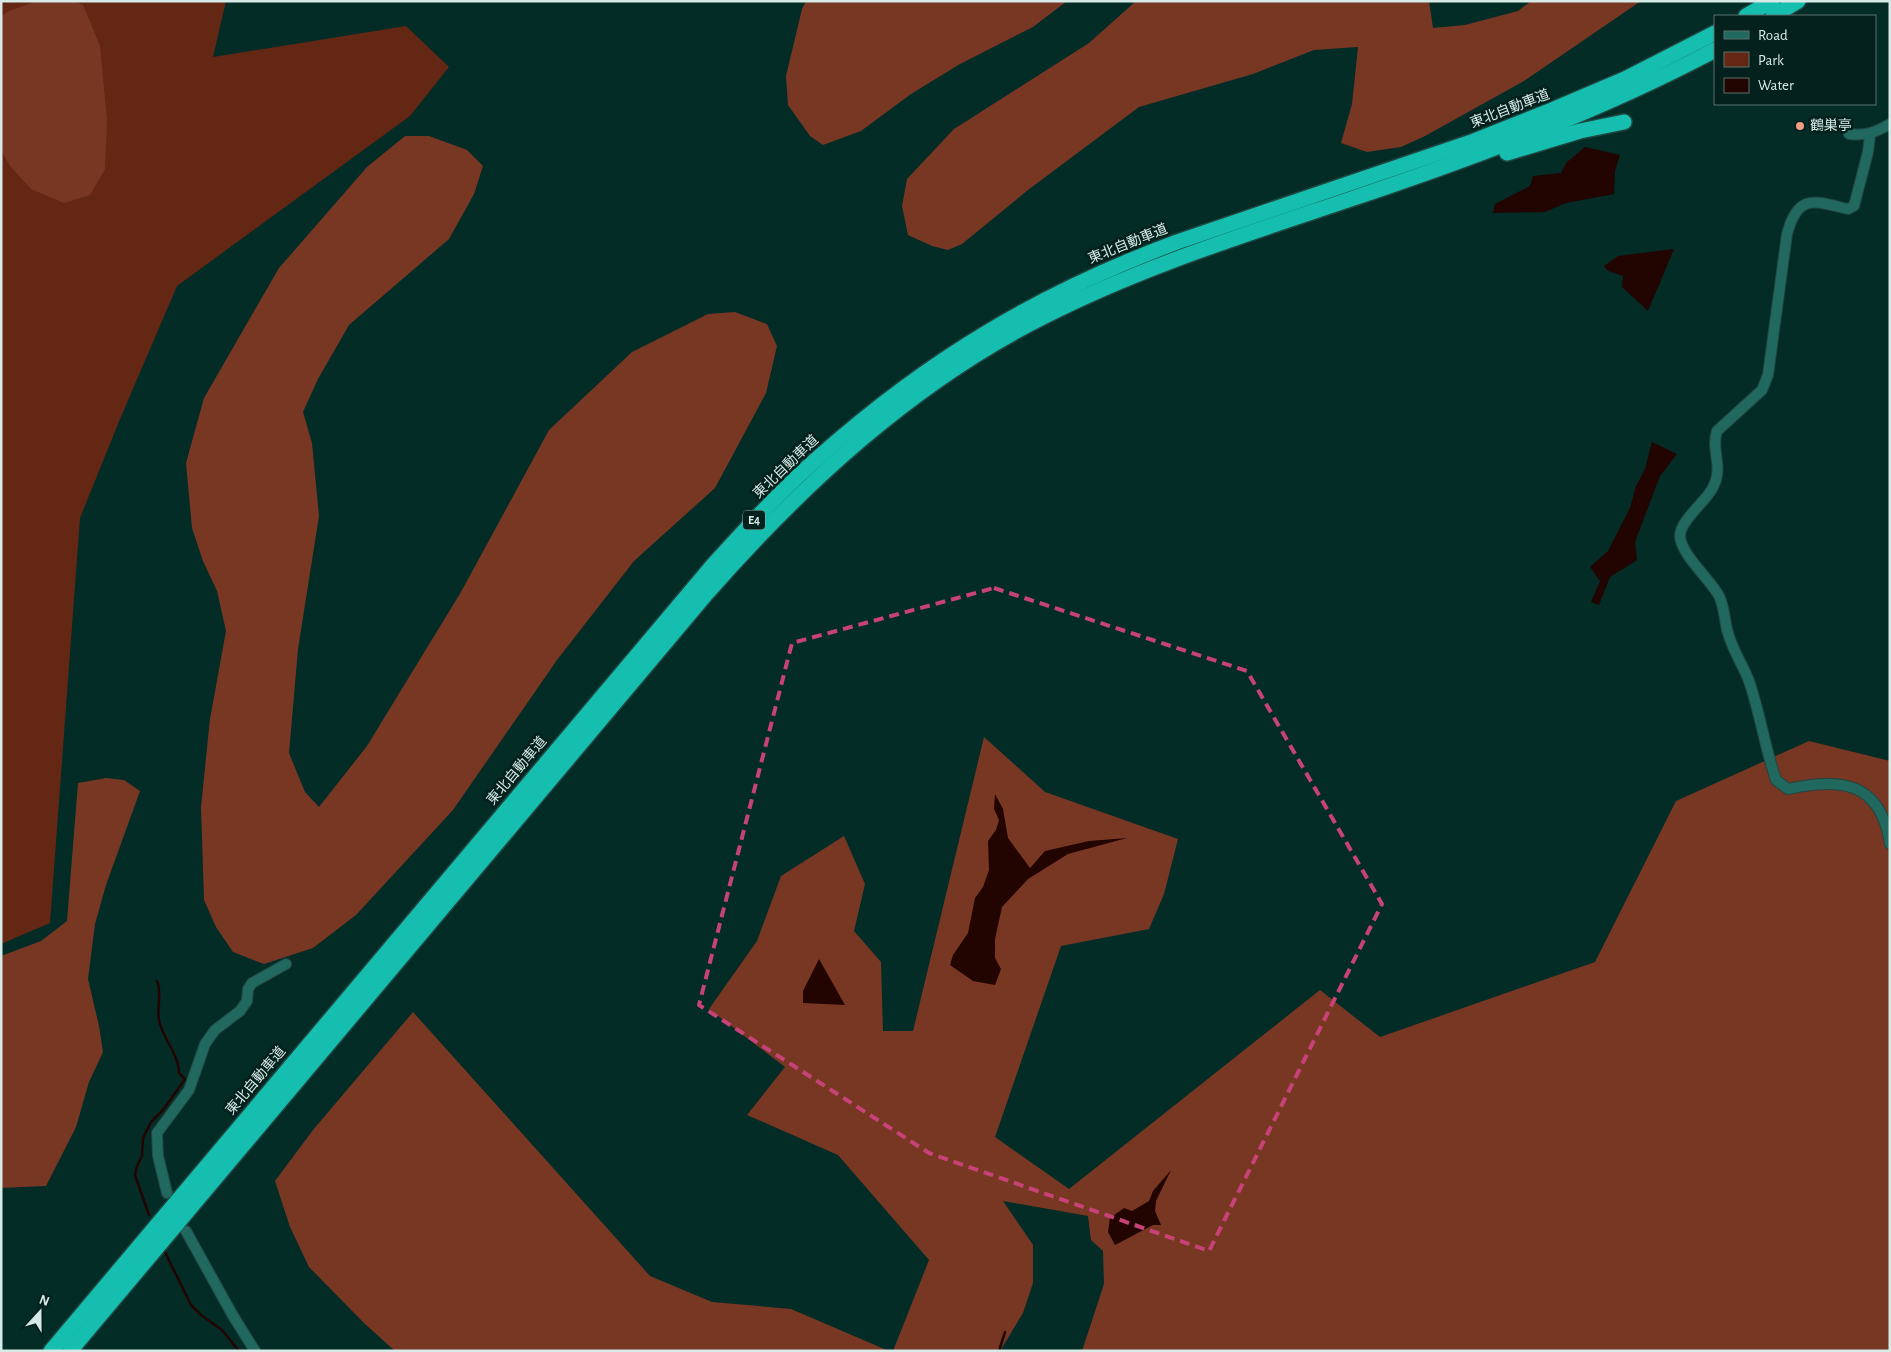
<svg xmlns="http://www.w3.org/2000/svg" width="1891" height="1352" font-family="'Alegreya Sans','Noto Sans JP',sans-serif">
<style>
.green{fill:#642714}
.forest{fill:#783723}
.water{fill:#220400}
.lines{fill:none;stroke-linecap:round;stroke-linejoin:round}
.stream{stroke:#220400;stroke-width:2.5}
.minor-casing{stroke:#214742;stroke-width:12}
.motorway-casing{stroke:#214742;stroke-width:18}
.minor{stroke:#21685f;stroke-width:10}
.motorway{stroke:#15beae;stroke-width:15}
.marked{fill:none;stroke:#c64277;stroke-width:4;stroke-dasharray:10 6;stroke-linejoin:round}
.poi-dot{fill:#f39f85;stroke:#04211d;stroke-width:2}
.labels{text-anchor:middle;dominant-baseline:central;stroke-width:5;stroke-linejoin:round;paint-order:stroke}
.shield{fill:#04211d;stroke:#97aeaa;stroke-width:1}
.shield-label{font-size:12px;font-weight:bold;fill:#d6eae7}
.street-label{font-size:14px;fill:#d6eae7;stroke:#04211d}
.poi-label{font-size:14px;fill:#d6eae7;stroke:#04211d;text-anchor:start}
</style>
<rect width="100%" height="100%" fill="#032c27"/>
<polygon class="green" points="1,1 226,1 213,57 406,26 449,67 410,116 177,286 120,419 80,518 50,923 1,944"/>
<g class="forest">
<polygon points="37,1 72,1 83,5 100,46 107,120 105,169 90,195 64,203 31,189 10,166 1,150 1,16 9,11"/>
<polygon points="806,1 1067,1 1033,27 960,64 911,94 861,131 823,145 810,136 788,105 786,76 802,9"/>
<polygon points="1136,1 1429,1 1433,28 1465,25 1518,11 1531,1 1641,1 1524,81 1425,136 1401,147 1367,152 1341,143 1352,104 1358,47 1314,50 1253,74 1139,107 1028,190 962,244 948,250 932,246 908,235 902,206 907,179 954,129 1089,43"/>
<polygon points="405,136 429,136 467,150 483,166 474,194 449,239 349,325 318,379 303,412 312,443 319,516 298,649 289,753 305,792 319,807 367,746 461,592 549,430 632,352 708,314 735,312 767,324 777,346 766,393 715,488 634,561 557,660 453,810 356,915 313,948 264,964 233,952 216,927 204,900 201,807 210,719 226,631 217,591 203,561 192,528 186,463 204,398 279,268 367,167"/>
<polygon points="984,737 1045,792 1178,839 1164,894 1149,929 1061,946 995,1137 1069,1189 1320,990 1380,1037 1595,962 1676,801 1809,741 1890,761 1890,1351 1082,1351 1104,1284 1103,1251 1091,1240 1088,1216 1003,1201 1033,1245 1033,1283 1023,1313 1000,1351 893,1351 929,1260 838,1155 747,1115 785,1067 709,1009 757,941 781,876 844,836 865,884 854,931 881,962 883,1031 913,1031"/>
<polygon points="106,778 124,780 140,791 106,885 95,924 88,979 99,1026 103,1052 89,1082 76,1127 46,1186 1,1188 1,956 41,941 67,921 78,783"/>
<polygon points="413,1012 650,1276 712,1302 791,1309 889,1351 395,1351 365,1324 309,1267 290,1227 275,1181 313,1130"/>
</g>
<g class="water">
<polygon points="1585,147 1620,155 1615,171 1614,194 1566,203 1545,212 1493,213 1495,204 1530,186 1533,176 1561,173 1566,163"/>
<polygon points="1674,249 1648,311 1622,287 1623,276 1608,271 1604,266 1618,256"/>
<polygon points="1652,442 1677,454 1660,476 1635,542 1637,560 1610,577 1599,605 1591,602 1600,581 1590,567 1608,551 1630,508 1636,486 1645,469"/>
<polygon points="995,794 1003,809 1008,838 1030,868 1045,851 1089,841 1127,838 1068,854 1028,879 1002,907 995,939 995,958 1001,969 995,985 973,981 950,965 953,955 968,933 975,898 983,887 989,870 988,841 996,830 999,820 994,809"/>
<polygon points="819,959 845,1005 803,1003 803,991"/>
<polygon points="1171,1170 1156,1201 1155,1211 1161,1225 1153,1225 1115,1245 1108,1232 1110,1218 1124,1208 1132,1211 1149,1201 1153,1191"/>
</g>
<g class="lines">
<g class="stream">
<path d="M149,1215L135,1175L137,1166L142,1156L143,1138L151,1122L163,1110L185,1079L179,1073C179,1056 165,1041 160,1024C155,1011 163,995 157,981"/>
<polyline points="165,1252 191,1305 201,1315 222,1330 239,1351"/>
<polyline points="999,1351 1005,1332"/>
</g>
<g class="minor-casing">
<g id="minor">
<path d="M1849,134C1866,136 1876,132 1890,124"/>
<path d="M1870,135L1868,152L1854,206L1848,209C1814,201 1798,193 1787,234L1768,375L1762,390L1717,431C1710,451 1725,467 1712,489C1705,502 1680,521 1680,536C1681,555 1711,580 1719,596C1725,608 1724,620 1728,633C1732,649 1743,665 1749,681C1760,713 1765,748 1776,780L1788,789C1841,777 1881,782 1890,844"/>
<polyline points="167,1193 158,1156 157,1133 189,1090 205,1044 215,1030 240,1011 247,1001 248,989 252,983 286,964"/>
<polyline points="186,1231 232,1314 255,1351"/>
</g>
</g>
<g class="motorway-casing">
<g id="motorway">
<polyline points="1746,16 1772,1"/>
<polyline points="1773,16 1798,1"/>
<polyline points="1507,153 1580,131 1624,122"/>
<path d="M51,1351L713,565C747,528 781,490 819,457C929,359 1040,293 1177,242L1474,141L1552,110L1625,79L1715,33"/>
<path d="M70,1351L707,593C803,484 912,383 1043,317C1141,267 1244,235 1348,200C1473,158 1598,112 1715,50"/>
</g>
</g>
<use href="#minor" class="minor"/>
<use href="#motorway" class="motorway"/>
</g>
<path class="marked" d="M994,588L1247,671L1382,904L1209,1251L929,1153L699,1005L792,643Z"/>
<circle class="poi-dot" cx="1800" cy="126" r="5"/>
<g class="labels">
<rect class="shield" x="743" y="510.5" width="22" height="19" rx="4"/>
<g class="shield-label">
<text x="754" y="520">E4</text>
</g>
<g class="street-label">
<text transform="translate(1510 109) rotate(-21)">東北自動車道</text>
<text transform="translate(1128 244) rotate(-22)">東北自動車道</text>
<text transform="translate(786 467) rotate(-44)">東北自動車道</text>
<text transform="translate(517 771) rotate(-50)">東北自動車道</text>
<text transform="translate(256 1081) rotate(-50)">東北自動車道</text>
</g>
<g class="poi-label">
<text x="1810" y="126">鶴巣亭</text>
</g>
</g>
<rect width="1891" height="1352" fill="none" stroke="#d6eae7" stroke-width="5"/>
<rect x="1714" y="15" width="162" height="90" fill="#04211d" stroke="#58716e"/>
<rect x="1724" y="31" width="25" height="8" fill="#21685f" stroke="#58716e"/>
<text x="1758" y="40" font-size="15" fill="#d6eae7">Road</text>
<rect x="1724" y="52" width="25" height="15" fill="#642714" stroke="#58716e"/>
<text x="1758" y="65" font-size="15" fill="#d6eae7">Park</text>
<rect x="1724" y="78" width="25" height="15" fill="#220400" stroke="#58716e"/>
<text x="1758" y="90" font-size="15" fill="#d6eae7">Water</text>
<g transform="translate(40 1312) rotate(21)" stroke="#04211d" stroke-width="4" paint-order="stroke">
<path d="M0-4L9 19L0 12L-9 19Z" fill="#d6eae7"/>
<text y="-8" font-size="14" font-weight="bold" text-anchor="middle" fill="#d6eae7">N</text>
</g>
</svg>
